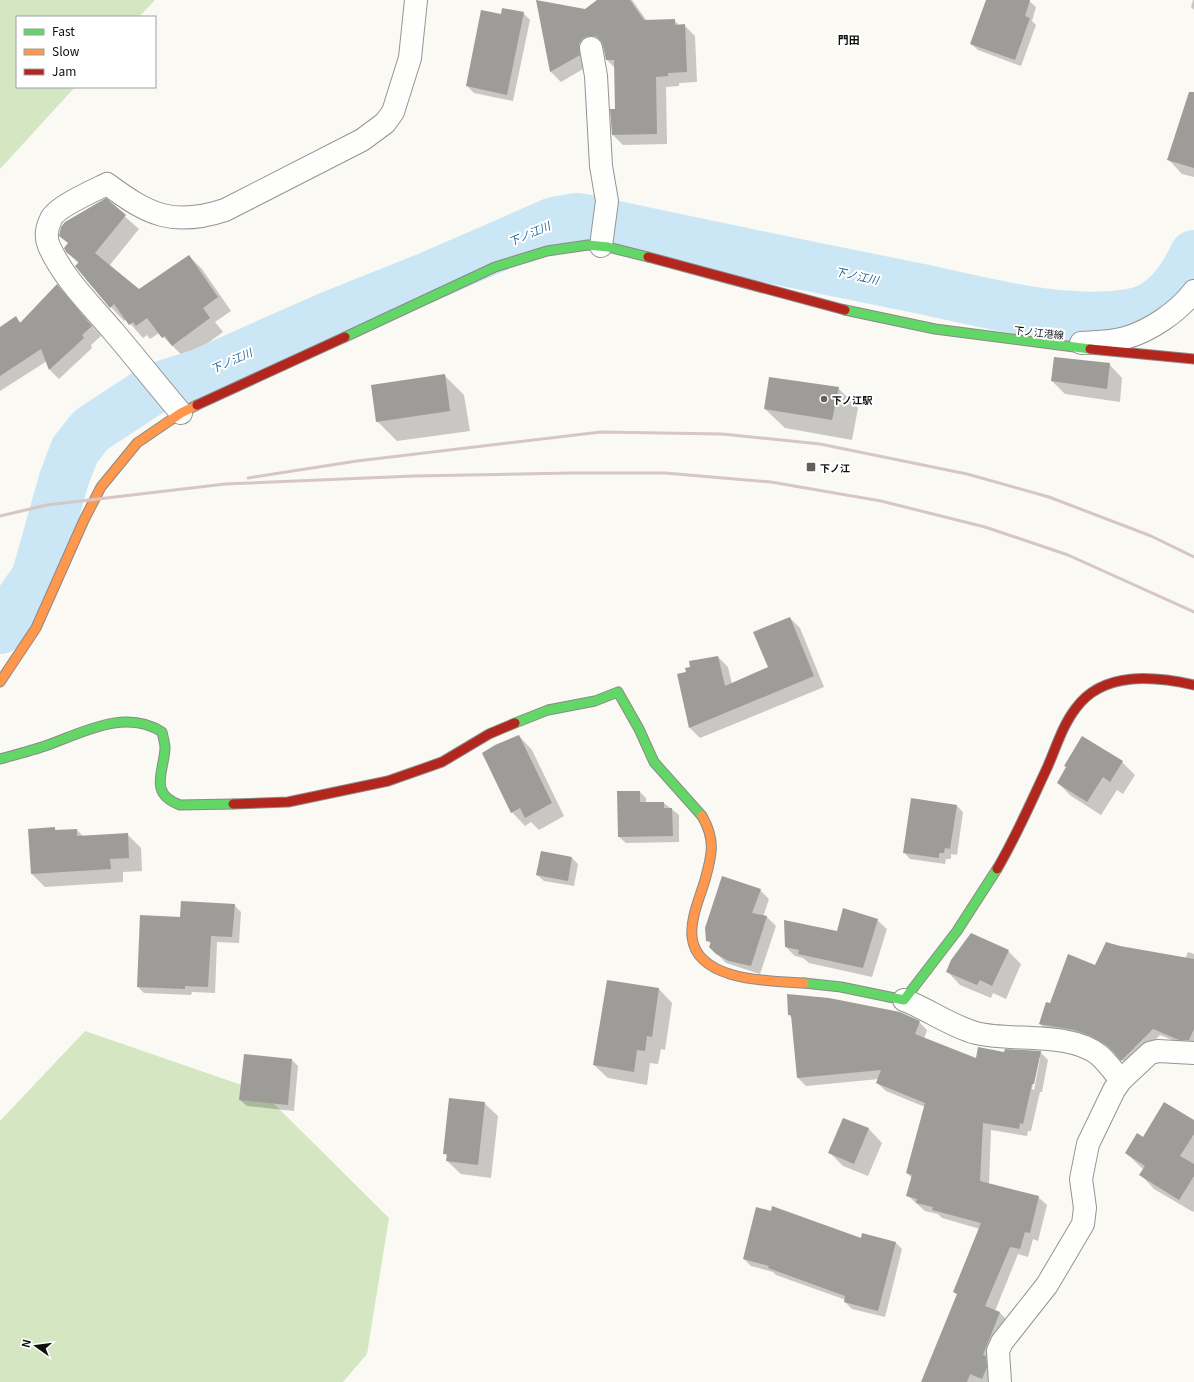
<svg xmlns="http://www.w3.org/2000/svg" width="1194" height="1382" font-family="Georgia,'Noto Sans JP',serif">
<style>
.forest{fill:#d5e7c2}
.shadow{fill:#0003;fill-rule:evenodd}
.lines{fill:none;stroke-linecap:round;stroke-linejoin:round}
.river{stroke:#cbe6f4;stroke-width:50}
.building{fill:#9e9c99}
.street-casing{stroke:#949492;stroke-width:24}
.fast-casing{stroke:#8b8a88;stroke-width:11}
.slow-casing{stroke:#8b8a88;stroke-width:11}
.jam-casing{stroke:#8b8a88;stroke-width:11}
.street{stroke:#fefefd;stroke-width:22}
.fast{stroke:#63d668;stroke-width:9}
.slow{stroke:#ff974d;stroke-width:9}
.jam{stroke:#b3261e;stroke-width:9}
.rail{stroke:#d6c6c6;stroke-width:3}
.poi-dot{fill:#61605e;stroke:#fff;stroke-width:1.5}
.labels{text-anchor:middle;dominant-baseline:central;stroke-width:4;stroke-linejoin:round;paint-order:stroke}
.street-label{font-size:10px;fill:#0e0e0e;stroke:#fff}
.poi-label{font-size:10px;font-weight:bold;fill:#0e0e0e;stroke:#fff;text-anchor:start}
.neighbourhood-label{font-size:11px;font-weight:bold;fill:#0e0e0e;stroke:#fff}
.water-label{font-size:11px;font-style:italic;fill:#1c659c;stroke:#fff}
</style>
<rect width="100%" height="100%" fill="#faf9f4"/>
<g class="forest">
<polygon points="0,0 155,0 139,17 17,17 17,87 75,87 0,169"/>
<polygon points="85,1031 262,1092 389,1218 367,1354 343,1382 0,1382 0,1121"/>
</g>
<g class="shadow">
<polygon points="599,0 632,0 647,21 674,20 680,26 684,25 695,36 697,82 679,83 679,86 666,87 667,144 623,145 613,135 616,110 615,68 607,60 604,46 599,46 590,65 561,82 550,71 585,10"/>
<polygon points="987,0 1028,0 1036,7 1032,21 1036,25 1021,66 978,50 971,44"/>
<polygon points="1193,0 1194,0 1194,10 1191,7"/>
<polygon points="523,13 530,20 513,101 474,93 467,86 502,15"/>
<polygon points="1190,92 1194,93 1194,177 1182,174 1169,160"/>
<polygon points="106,200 139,229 109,266 139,291 189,256 202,269 231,311 215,322 223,332 186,359 159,333 150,339 147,335 143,338 126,319 124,321 88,282 76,266 79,264 67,252"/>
<polygon points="57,286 101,336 91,345 92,348 59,379 50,370 47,361 0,391 0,328 15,317 21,323"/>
<polygon points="1055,358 1109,364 1122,378 1120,402 1065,394 1052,381"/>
<polygon points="444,375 464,395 470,431 397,441 377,421"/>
<polygon points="838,388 858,408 852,440 785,428 765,409"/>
<polygon points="790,618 800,628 824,687 700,738 690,728 678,674 687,672 718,657 728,667 732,684 769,668"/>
<polygon points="519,736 532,750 564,816 539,830 531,822 525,826 512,812"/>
<polygon points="1122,762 1135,775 1123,794 1117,790 1101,815 1071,796 1058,783"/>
<polygon points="640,792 646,798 646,803 664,803 679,815 679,842 626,843 619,837"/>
<polygon points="912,799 957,806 963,812 957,855 951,854 951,859 946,859 945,864 910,859 904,852"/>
<polygon points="54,828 57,831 77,830 83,836 128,835 141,848 142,871 123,872 123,882 45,887 32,874"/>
<polygon points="572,858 578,864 574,886 544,881 537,875"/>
<polygon points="760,890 769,899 763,917 767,917 776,926 760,974 726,963 710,947 711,944 707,940"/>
<polygon points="234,905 241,912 239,943 217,942 215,993 192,992 191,995 144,993 138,987 181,918"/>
<polygon points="877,920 887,929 872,977 809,963 803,958 795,956 786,947"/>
<polygon points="1120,947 1185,959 1188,952 1194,954 1194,1046 1187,1046 1160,1035 1129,1067 1114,1052 1098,1042 1046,1030 1040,1024 1050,1005"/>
<polygon points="1008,951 1021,964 1006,999 993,993 991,998 960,985 947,971"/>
<polygon points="608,981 659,989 672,1003 665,1050 661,1049 658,1064 650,1063 647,1085 608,1078 594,1065"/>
<path d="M789,1015L919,1022L927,1030L924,1039L976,1059L1005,1053L1040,1052L1048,1060L1042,1092H1040L1031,1131H1028L1027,1136L991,1130L989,1184L1038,1197L1047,1205L1038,1241L1033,1239L1028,1257L1018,1254L995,1311L1000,1313L1008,1321L992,1382H922L958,1295L954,1292L980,1229L942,1218L938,1214L925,1211L907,1195L912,1178L907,1173L925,1107L886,1091L877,1083L879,1079L806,1086L798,1078L792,1018ZM1038,1058H1040L1034,1090L1032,1089Z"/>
<polygon points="292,1060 298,1066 294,1111 247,1106 240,1100"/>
<polygon points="484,1103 498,1116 491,1178 461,1174 447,1161 448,1157 444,1153"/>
<polygon points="844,1119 869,1129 882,1143 868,1176 843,1166 830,1153"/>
<polygon points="1194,1121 1194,1211 1193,1212 1154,1189 1141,1175 1144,1170 1126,1153 1143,1138"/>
<polygon points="862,1240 895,1242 902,1249 885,1317 852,1309 845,1302 846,1300 776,1275 773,1272 751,1266 744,1259"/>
</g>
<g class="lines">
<path class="river" d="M0,629L36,578L64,479L75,450L91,430L155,388L199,374L330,316L428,277L554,222L577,218L589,220C698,244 808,266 917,288C984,302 1066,326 1134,313C1163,308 1183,280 1194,255"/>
</g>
<g class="building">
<polygon points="536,0 585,9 597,0 630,0 644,20 675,19 675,25 685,24 687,72 668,73 668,76 656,77 657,134 612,135 610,109 615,109 614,60 606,60 602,42 596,36 589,36 583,38 579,44 580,55 550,72"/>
<polygon points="986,0 1030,0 1025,16 1030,18 1015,60 970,44"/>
<polygon points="502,8 524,12 507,95 466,86 481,10 501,14"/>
<polygon points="1189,92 1194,92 1194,168 1167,160"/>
<polygon points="106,198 126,215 95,253 139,289 189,255 218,297 203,308 210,318 172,346 165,336 162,338 147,318 136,326 133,322 129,325 114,304 110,308 75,266 79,262 66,252 64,248 68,243 59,236 61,227 65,222"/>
<polygon points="57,284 92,326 82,335 84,338 49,370 41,349 0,376 0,327 16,316 20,323"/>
<polygon points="1054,357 1110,363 1107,389 1051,381"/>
<polygon points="445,374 450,411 376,422 371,385"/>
<polygon points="769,377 839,387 832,420 764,409"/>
<polygon points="790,617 814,676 689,728 677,674 686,672 685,668 690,667 689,661 718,656 725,686 768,667 753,632"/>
<polygon points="519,735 552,803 525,818 520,808 511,813 482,753 495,745"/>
<polygon points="1082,736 1123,761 1110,782 1103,777 1087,802 1057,783 1066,767 1064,766"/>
<polygon points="617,791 640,791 640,802 664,802 664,808 672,808 673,836 618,837"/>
<polygon points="911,798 957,805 950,849 945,848 944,853 939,853 939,858 903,853"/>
<polygon points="55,827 55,830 77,829 77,836 128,833 129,858 110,859 111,869 31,874 28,829"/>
<polygon points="541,851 572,857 568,881 536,875"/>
<polygon points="722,876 761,889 752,913 767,916 751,966 729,961 716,954 709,947 711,942 706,941 705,928"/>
<polygon points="181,901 235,904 232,937 211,936 208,987 185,986 185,989 137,987 140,915 180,917"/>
<polygon points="843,908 878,919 863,968 798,954 799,950 785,947 784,920 837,931"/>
<polygon points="971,933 1009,950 992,986 980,980 977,985 946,972 951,960"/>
<polygon points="1106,942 1120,946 1194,959 1194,1029 1189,1040 1179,1040 1153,1029 1121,1061 1108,1046 1091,1036 1074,1030 1039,1024 1046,1002 1050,1003 1068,954 1095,965"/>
<polygon points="607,980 659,988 652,1037 647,1036 645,1051 637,1050 634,1072 593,1065"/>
<polygon points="787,994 829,998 900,1012 920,1021 915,1034 976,1058 978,1047 1004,1052 1005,1049 1041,1051 1034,1084 1032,1084 1023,1124 1020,1123 1019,1129 983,1123 980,1181 1039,1196 1030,1233 1025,1232 1020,1249 1010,1247 985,1306 1000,1312 983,1355 986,1356 987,1367 982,1379 970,1374 967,1382 921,1382 957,1294 953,1292 981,1223 932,1210 933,1207 916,1203 917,1199 906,1196 912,1175 906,1173 925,1103 876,1083 881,1070 797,1078 791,1015 788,1015"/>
<polygon points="244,1054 292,1059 288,1105 239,1100"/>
<polygon points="449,1098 485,1102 478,1165 446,1161 447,1154 443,1154"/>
<polygon points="1164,1102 1194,1120 1194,1134 1180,1156 1194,1164 1194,1176 1179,1200 1139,1175 1145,1166 1125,1153 1137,1133 1143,1137"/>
<polygon points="843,1118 869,1128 854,1164 828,1153"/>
<polygon points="772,1206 861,1238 862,1233 896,1242 878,1311 844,1302 845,1296 768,1268 769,1266 743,1259 756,1207 771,1211"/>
</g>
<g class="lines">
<g class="street-casing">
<g id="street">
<polyline points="591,48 596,76 601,166 607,201 601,246"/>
<path d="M1081,343C1095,342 1111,342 1125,338C1150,331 1178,312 1194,291"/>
<path d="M181,413C158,386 136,358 113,331C90,304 63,278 49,246C45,237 47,227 51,219C56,207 95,190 107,184C149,215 173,227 225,210L362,140L385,123L393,112L410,58L416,0"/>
<path d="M904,1000C928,1009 950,1026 976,1033C1011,1042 1069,1031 1099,1055C1107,1062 1114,1072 1121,1080"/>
<polyline points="1000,1382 998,1351 1002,1342 1047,1285 1083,1224 1085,1208 1081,1179 1088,1144 1114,1090 1121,1080 1150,1053 1158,1051 1194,1053"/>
</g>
</g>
<g class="fast-casing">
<g id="fast">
<polyline points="845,310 935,329 1090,349"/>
<polyline points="345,337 495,267 547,251 588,245 608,247 648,257"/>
<polyline points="515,723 548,710 595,701 618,692 639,729 654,762 702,816"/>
<path d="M0,759C15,755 30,751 45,746C82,733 125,708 162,732C163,737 165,743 165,748C164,772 148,793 180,805L233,804"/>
<polyline points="804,983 841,987 904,1000 957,931 997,869"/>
</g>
</g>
<g class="slow-casing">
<g id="slow">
<polyline points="0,682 36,628 84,520 101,487 137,443 181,413 197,405"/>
<path d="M702,816C716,840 712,855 705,880C700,897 690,919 692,937C697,982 771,981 804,983"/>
</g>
</g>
<g class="jam-casing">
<g id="jam">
<polyline points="648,257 845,310"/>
<polyline points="1090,349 1194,359"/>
<polyline points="197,405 345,337"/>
<polyline points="233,804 288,802 388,781 442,762 489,734 515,723"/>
<path d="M997,869C1016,837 1031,802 1047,768C1056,748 1062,726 1076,708C1103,671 1154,676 1194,685"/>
</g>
</g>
<use href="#street" class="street"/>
<use href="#fast" class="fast"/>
<use href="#slow" class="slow"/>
<use href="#jam" class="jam"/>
<g class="rail">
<polyline points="248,478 357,461 601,432 722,434 820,444 967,474 1049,497 1151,536 1194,557"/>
<polyline points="0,516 47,505 225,484 414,476 572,473 665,473 771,482 881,501 985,527 1068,555 1194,612"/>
</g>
</g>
<g class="poi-dot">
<circle cx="824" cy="399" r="4"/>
<rect x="806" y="462" width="10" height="10" rx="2"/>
</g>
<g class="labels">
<g class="street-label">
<text transform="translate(1039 332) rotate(6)">下ノ江港線</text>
</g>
<g class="poi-label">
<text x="832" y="399">下ノ江駅</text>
<text x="820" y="467">下ノ江</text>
</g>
<g class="neighbourhood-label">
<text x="849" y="39">門田</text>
</g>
<g class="water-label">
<text transform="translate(529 233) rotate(-23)">下ノ江川</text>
<text transform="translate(857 275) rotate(12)">下ノ江川</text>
<text transform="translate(231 360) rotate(-24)">下ノ江川</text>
</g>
</g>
<rect x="16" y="16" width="140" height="72" fill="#ffffff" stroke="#9f9f9f"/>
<rect x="24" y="29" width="20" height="6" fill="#63d668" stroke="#9f9f9f"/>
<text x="52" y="36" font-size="12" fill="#0e0e0e">Fast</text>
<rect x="24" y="49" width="20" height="6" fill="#ff974d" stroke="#9f9f9f"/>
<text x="52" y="56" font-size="12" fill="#0e0e0e">Slow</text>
<rect x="24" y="69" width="20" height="6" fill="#b3261e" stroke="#9f9f9f"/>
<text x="52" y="76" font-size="12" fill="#0e0e0e">Jam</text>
<g transform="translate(36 1346) rotate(284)" stroke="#ffffff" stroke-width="3" paint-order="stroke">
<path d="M0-3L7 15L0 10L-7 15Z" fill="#0e0e0e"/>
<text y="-6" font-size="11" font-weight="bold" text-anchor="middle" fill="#0e0e0e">N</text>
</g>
</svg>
